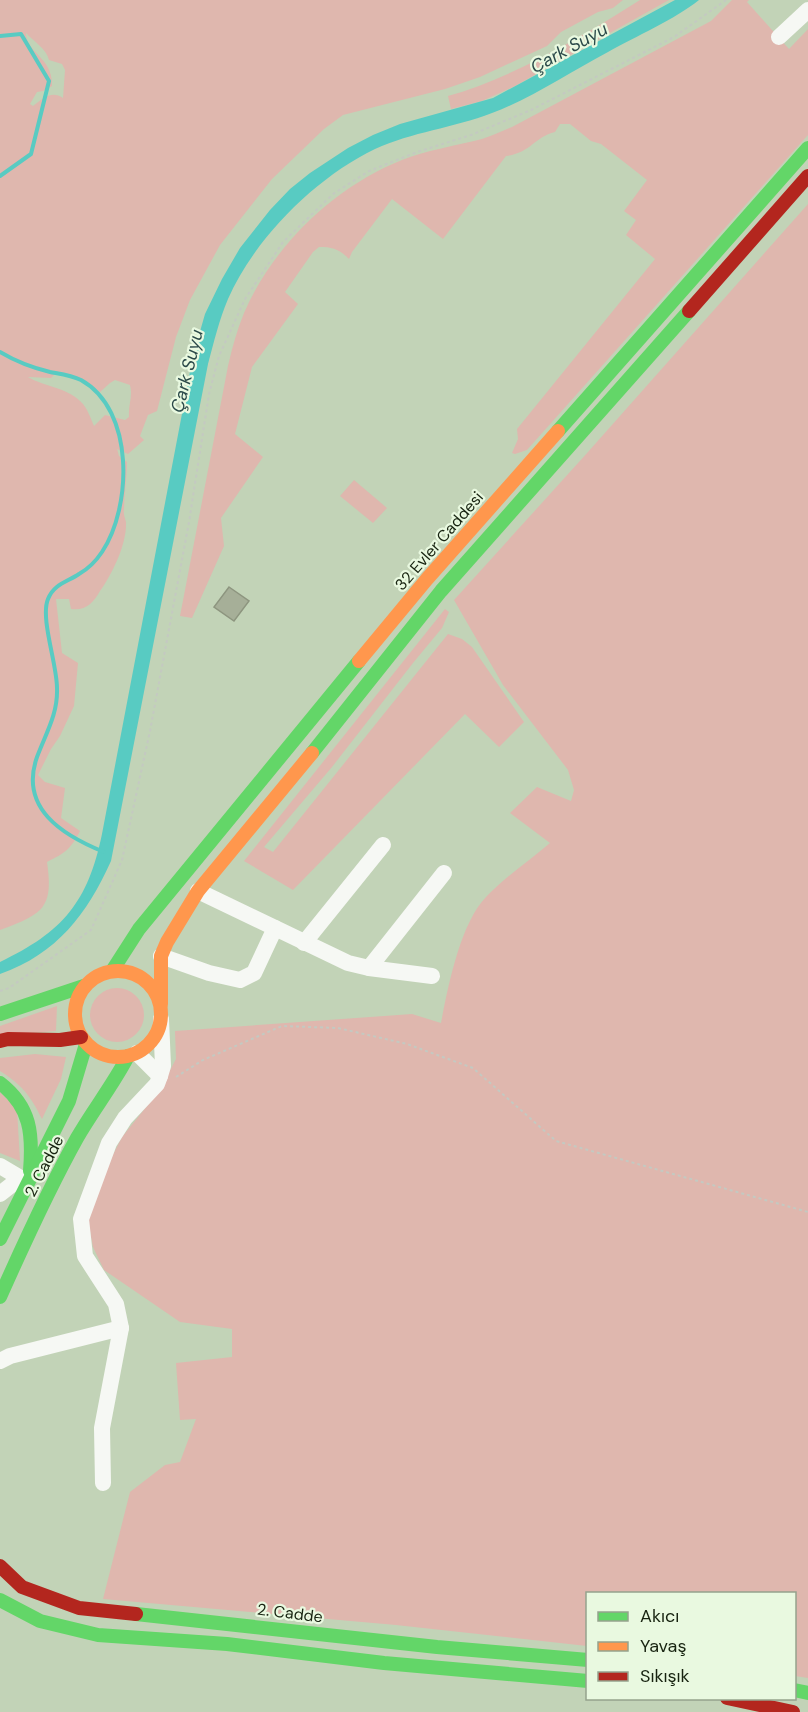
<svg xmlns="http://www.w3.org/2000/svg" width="808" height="1712" font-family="'DM Sans',sans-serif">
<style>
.green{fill:#dfb7ae;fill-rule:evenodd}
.water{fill:#58cbc2}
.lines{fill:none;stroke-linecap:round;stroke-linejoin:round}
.stream{stroke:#58cbc2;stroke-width:4}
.building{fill:#a6af98;stroke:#8d957f;stroke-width:1.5}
.path{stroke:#c4c9c1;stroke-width:2;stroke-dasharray:3 3;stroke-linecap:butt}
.street{stroke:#f6f8f4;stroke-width:16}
.fast{stroke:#63d668;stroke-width:14}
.slow{stroke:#ff974d;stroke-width:14}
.jam{stroke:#b3261e;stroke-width:14}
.labels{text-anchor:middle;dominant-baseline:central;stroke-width:4.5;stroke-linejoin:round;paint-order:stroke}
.street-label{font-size:16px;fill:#172310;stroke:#e9f9e0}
.water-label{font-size:18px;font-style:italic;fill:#2b4949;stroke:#e9f9e0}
</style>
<rect width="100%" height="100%" fill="#c2d3b7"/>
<g class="green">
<path d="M0,0H623L613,8L598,12L561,32L547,46L480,77L445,89L343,115L324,129L272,179L220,245L190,300L176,337L157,411L148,415L140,436L144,440L128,454L117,449L119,456L127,462C127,478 124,493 124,509C123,513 125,518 126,522C127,544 112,574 100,591C93,603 86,611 71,609L69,599H56L62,653L78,663L74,706L60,736L51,749L38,775L45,782L65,788L61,818L80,831C71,849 65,853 47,862C54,909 42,914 0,930ZM26,33C34,42 46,48 49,60L62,64L65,70L63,98C52,90 43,98 33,106L30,104L37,92L43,91L52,86C53,57 26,53 26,33ZM55,374L78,377L100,392L110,383L115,380L130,385C133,397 128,405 129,417L125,420L105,415L94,426C91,419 88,410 83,404C70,388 45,387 28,377L51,378Z"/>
<path d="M640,0H669L515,86L482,101L451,109L448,96C513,78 583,36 640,0Z"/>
<path d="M732,0H749L747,2L789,49L808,29V135L527,450L515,454L512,453L518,439L517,429L655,259L626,235L636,220L624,211L647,180L601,144L591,141L570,124H560L555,132C534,137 531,153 506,156L443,239L392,199L352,252L349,259C339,249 333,247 319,247L313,252L285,292L298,304L252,367L235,434L263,457L221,518L224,546L192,618L180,616L228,366C232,348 237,330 244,313C273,246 334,187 402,160C427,150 455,146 482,139C492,136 502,131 512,127L711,21Z"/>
<path d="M808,204V1678L795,1676L794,1594H588L587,1646L396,1625L103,1599L130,1492L165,1465L180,1462L196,1419L180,1420L176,1363L232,1357V1329L180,1322L104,1270L93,1247L89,1226V1202L122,1137L159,1091L176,1059L175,1031L412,1014L441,1023C448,987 460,924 486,897C505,877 529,861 550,843L510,813L537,787L571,801L574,790L568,770L503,685L454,600L588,452Z"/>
<polygon points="354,480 387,508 373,523 340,496"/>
<polygon points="445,609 449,612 442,628 413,663 332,767 264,847 273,852 448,634 462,639 472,647 524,722 499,747 465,714 293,890 244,861"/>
<circle cx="117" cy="1015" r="27"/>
<polygon points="57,1006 56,1031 0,1035 0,1026"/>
<path d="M35,1054L66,1057L61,1079L42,1119C30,1095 22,1085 0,1071V1058Z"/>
<polygon points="0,1092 17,1109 20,1161 0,1153"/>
</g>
<path class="water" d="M675,0H699C674,20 636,36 608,52C570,72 532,98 492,113C453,128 412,132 375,149C315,178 255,238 228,299C219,320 214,342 208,364L111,861C87,914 57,954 0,974V962C63,932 88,902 102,834L193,356L205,314L222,279L240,248L270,210L290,189L310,173L348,148L373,135L400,124L493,98Z"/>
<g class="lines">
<g class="stream">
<polyline points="0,36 21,34 49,81 31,154 0,176"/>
<path d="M0,352C15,361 33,368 50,372C61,374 71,375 81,380C135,410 132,507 102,552C96,561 88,569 79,574C67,582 54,584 48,599C40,618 57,664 57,688C58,714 46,733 37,757C19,808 62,835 104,852"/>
</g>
</g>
<polygon class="building" points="229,587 249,601 234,621 214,607"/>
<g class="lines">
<g class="path">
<polyline points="0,991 9,988 91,930 122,860 150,731 189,522 209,394 219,356 245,299 283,242 333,194 369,171 417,152 471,135 531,110 674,37 726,0"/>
<polyline points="176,1077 203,1060 282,1026 338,1028 407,1044 473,1068 556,1141 808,1212"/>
</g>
<g class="street">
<polyline points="779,37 808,10"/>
<polyline points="198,891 348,963 369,968 432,976"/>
<polyline points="304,943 383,845"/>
<polyline points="161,956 209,973 240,980 254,973 275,928"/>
<polyline points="369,968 444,873"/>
<polyline points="160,1076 163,1066 161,1019"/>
<polyline points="0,1166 27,1182"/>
<polyline points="0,1194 19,1179"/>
<polyline points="0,1361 10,1356 121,1328"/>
<polyline points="103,1483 102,1428 121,1328 116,1304 85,1256 81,1219 109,1143 125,1118 157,1084 160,1076 137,1053"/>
</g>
<g class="fast">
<polyline points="558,431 808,148"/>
<polyline points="312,753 441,591 689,311"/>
<polyline points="112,971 139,929 359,661"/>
<polyline points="0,1014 84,986"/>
<path d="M0,1083C31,1107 33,1134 30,1171"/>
<polyline points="0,1239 69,1101 86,1044"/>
<path d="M0,1297C24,1243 48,1190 77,1138C93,1110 113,1085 128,1056"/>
<polyline points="0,1600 40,1621 98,1635 227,1644 384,1663 588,1681"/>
<polyline points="136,1614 437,1647 588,1660"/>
<polyline points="794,1690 808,1693"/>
</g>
<g class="slow">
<polyline points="359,661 427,579 558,431"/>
<circle cx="118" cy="1014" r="43"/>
<polyline points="161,1004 161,956 167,942 198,891 312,753"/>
</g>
<g class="jam">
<polyline points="689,311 808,176"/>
<polyline points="0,1041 8,1039 60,1040 81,1037"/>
<polyline points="0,1566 22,1587 79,1608 136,1614"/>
<polyline points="727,1698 793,1712"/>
</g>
</g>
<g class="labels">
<g class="street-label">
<text transform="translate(439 541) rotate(-49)">32 Evler Caddesi</text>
<text transform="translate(44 1166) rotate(-63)">2. Cadde</text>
<text transform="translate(290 1613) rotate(7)">2. Cadde</text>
</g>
<g class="water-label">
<text transform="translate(569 48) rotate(-29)">Çark Suyu</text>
<text transform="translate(187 371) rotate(-76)">Çark Suyu</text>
</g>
</g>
<rect x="586" y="1592" width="210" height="108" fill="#e9f9e0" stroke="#95a38d" stroke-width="1.5"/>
<rect x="598" y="1612" width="30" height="9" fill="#63d668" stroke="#95a38d" stroke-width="1.5"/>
<text x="640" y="1622" font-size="18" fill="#172310">Akıcı</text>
<rect x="598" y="1642" width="30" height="9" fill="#ff974d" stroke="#95a38d" stroke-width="1.5"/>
<text x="640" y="1652" font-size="18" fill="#172310">Yavaş</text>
<rect x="598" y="1672" width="30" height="9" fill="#b3261e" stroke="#95a38d" stroke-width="1.5"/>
<text x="640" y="1682" font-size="18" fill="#172310">Sıkışık</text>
</svg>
